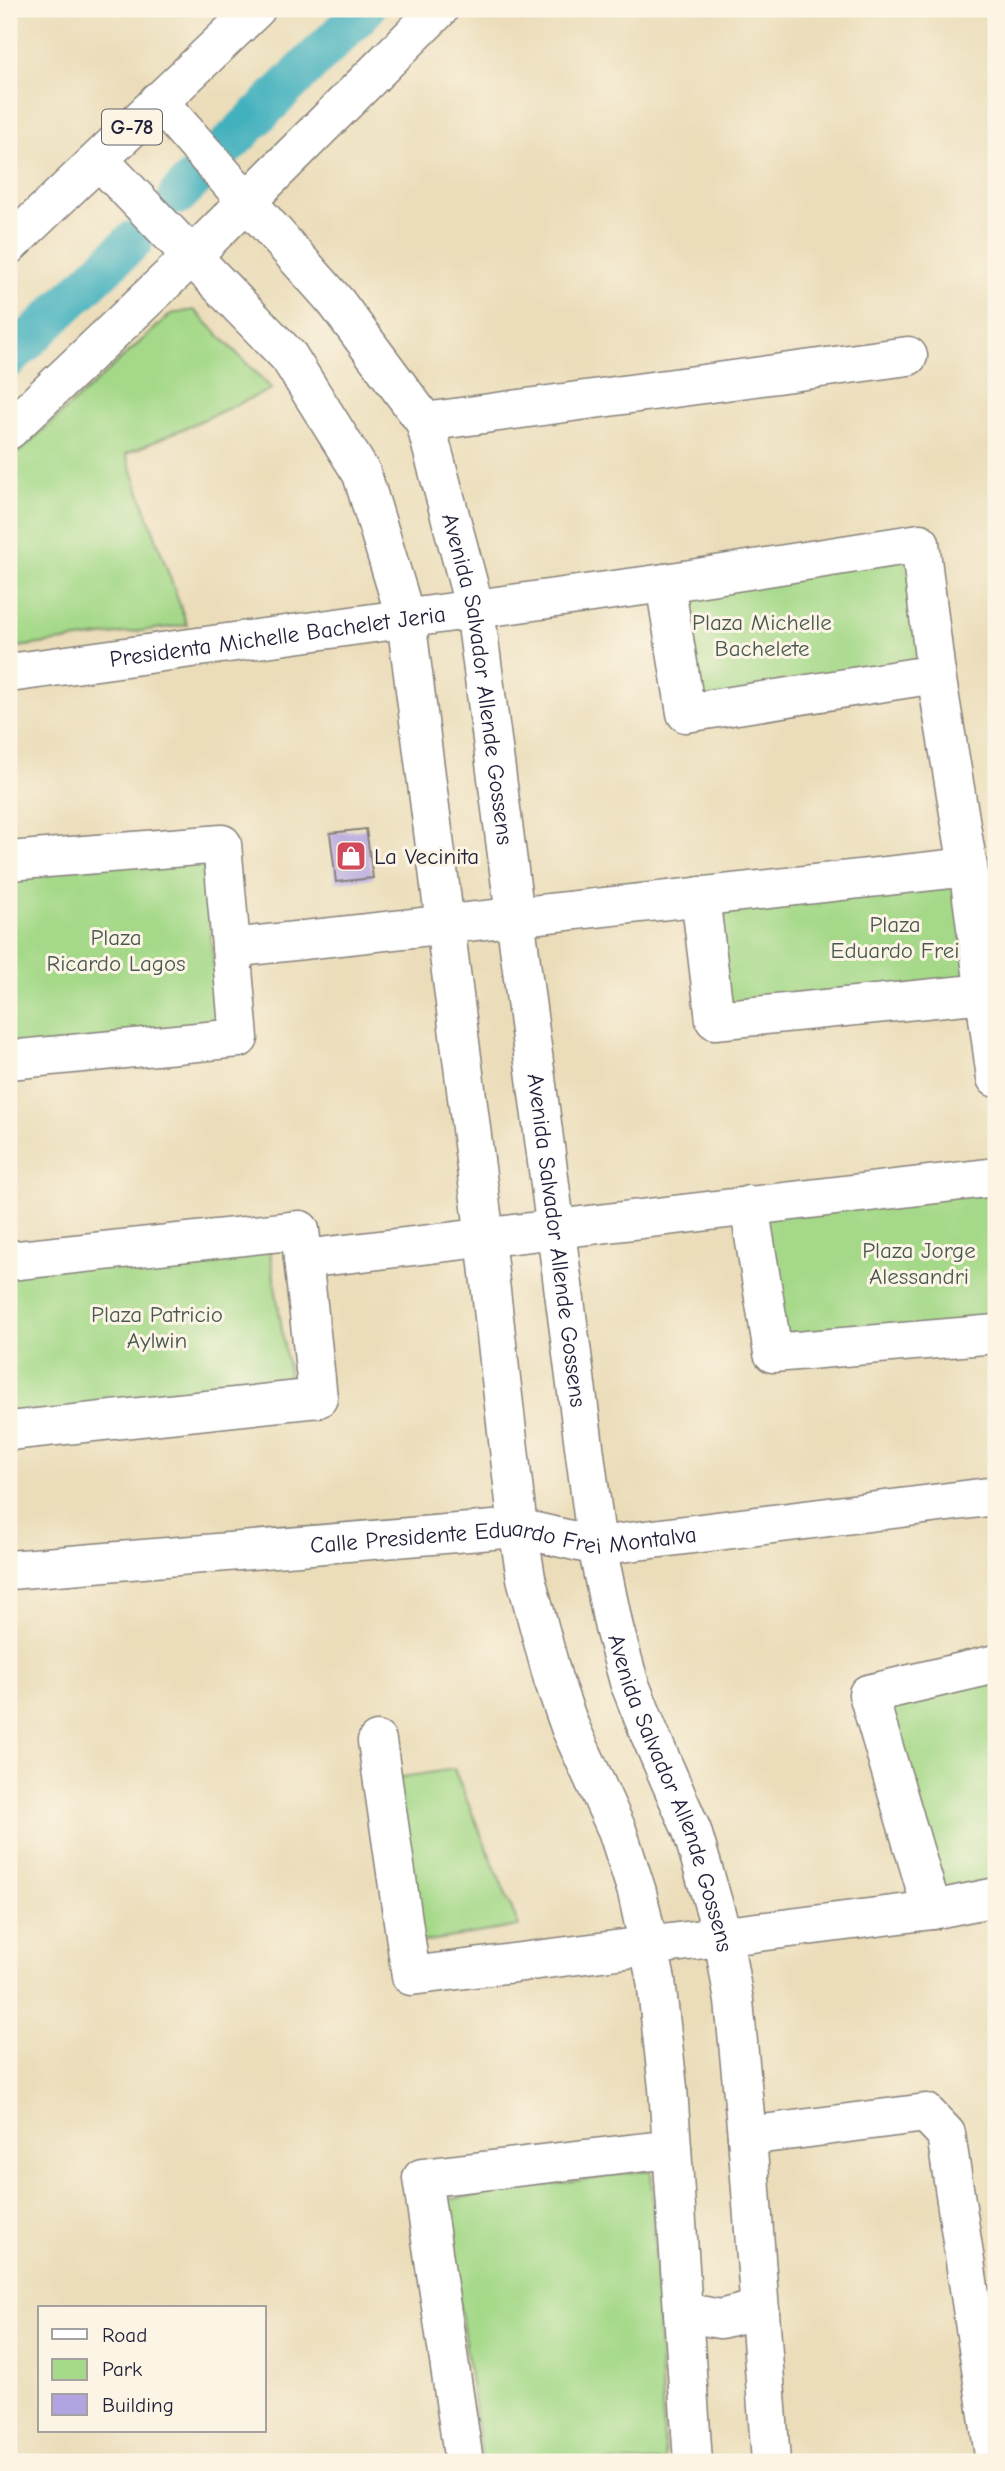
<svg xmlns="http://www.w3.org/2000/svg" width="1005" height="2471" font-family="'Comic Neue',sans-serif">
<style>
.green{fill:#a5d989;stroke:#647e62;stroke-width:2}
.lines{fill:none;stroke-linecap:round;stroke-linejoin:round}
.canal{stroke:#42b1be;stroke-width:40}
.building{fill:#b2a4e1}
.minor-casing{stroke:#86807a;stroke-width:41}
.major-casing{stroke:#86807a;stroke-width:41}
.minor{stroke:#fff;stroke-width:38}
.major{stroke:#fff;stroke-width:38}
.labels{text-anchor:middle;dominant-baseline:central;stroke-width:6;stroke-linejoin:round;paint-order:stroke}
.shield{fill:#fcf5e5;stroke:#63616e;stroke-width:2}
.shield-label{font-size:21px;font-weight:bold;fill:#22223b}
.park-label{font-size:23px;fill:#495952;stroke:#fcf5e5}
.street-label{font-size:23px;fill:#22223b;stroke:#fcf5e5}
.poi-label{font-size:23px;fill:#22223b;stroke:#fcf5e5;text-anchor:start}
</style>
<rect width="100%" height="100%" fill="#fcf5e5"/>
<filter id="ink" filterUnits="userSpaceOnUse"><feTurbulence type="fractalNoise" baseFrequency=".0143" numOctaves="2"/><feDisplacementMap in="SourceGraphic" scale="14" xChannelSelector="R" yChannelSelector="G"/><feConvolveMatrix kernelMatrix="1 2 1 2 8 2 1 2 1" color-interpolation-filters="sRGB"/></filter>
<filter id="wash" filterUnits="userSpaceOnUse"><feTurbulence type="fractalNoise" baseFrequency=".00686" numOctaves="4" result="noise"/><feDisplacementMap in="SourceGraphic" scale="28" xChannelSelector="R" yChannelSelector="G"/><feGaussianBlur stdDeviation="1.57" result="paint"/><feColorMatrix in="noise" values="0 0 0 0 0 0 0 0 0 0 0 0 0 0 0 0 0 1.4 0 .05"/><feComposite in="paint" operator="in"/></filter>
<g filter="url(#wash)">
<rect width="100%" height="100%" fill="#ebddb9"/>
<g class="green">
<polygon points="194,310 272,389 126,454 187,625 9,648 9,461 171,314"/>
<polygon points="912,551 929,670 691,707 671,587"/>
<polygon points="202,855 221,1029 9,1049 9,871"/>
<polygon points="960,871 976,989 720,1015 705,899"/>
<polygon points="996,1182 996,1328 777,1347 756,1209"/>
<polygon points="268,1238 291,1390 9,1421 9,1266"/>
<polygon points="996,1674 996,1881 943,1888 881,1701"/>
<polygon points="454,1769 519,1926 417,1943 395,1778"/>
<polygon points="651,2170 665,2462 482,2462 445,2200"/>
</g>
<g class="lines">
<g class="canal">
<polyline points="227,146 365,9"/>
<polyline points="178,195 196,177"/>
<polyline points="9,358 134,240"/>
</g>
</g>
<g id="blocks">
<polygon class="building" points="366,829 373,878 336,882 330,833"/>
</g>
</g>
<g filter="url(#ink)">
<use href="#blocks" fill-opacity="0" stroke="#86807a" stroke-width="2"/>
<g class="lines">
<g class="minor-casing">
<g id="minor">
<path id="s1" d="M158,101L336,302L425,422L475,609L597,1546L614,1628L629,1682L651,1737L692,1831L723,1937L734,2001L747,2136L771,2462"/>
<polyline points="99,160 289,357 362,474 406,619 485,1238 518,1528 526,1578 553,1679 570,1727 617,1830 637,1892 656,1980 668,2088 693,2462"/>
<polyline points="425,422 908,356"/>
<polyline points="9,430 193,255 439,9"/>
<polyline points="665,583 686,713 936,674"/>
<path id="s2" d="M9,673L665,583L920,543L936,674L968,867L996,1078"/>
<polyline points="9,861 222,844 239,1038 9,1060"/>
<polyline points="700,896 715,1020 985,993"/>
<polyline points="231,948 968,867"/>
<polyline points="749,1205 773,1353 996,1334"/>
<polyline points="303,1259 996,1177"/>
<polyline points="9,1261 300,1230 318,1398 9,1431"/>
<path id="s3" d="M9,1570L518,1528L597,1546L996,1496"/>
<polyline points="377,1741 411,1976 932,1910 996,1897"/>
<polyline points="932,1910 868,1694 996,1664"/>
<polyline points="747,2136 926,2113 946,2134 995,2462"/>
<polyline points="683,2312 720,2319 760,2309"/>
<polyline points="464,2462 422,2178 672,2149"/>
</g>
</g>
<g class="major-casing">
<polyline id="major" points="9,245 256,9"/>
</g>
<use href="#minor" class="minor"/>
<use href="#major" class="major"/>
</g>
</g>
<defs>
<g id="shop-square" transform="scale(1.575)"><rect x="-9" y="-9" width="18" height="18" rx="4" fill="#d1495b" stroke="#fcf5e5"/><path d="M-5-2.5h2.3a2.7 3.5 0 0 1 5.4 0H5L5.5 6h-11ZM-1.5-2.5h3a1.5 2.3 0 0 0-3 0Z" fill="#fff"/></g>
</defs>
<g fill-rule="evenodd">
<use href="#shop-square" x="351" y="856"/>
</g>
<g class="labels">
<rect class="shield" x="102" y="109.5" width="60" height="35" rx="5"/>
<g class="shield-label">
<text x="132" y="127">G-78</text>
</g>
<g class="park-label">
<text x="762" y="622">Plaza Michelle<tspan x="762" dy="26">Bachelete</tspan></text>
<text x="895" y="924">Plaza<tspan x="895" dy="26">Eduardo Frei</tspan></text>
<text x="116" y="937">Plaza<tspan x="116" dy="26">Ricardo Lagos</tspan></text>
<text x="919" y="1250">Plaza Jorge<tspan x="919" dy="26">Alessandri</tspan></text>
<text x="157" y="1314">Plaza Patricio<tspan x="157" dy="26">Aylwin</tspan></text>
</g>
<g class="street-label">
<text stroke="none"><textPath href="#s2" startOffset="271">Presidenta Michelle Bachelet Jeria</textPath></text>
<text stroke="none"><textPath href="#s1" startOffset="681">Avenida Salvador Allende Gossens</textPath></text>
<text stroke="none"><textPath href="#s1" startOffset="1248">Avenida Salvador Allende Gossens</textPath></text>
<text stroke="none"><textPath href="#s3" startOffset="497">Calle Presidente Eduardo Frei Montalva</textPath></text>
<text stroke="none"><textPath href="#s1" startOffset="1815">Avenida Salvador Allende Gossens</textPath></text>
</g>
<g class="poi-label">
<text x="374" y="856">La Vecinita</text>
</g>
</g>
<rect width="1005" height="2471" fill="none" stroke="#fcf5e5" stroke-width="35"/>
<rect x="38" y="2306" width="228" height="126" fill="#fcf5e5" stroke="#a5a1a1" stroke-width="2"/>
<rect x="52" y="2329" width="35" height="10" fill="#ffffff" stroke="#a5a1a1" stroke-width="2"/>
<text x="102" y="2342" font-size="21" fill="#22223b">Road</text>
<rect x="52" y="2359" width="35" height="21" fill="#a5d989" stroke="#a5a1a1" stroke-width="2"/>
<text x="102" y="2376" font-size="21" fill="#22223b">Park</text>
<rect x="52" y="2394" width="35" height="21" fill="#b2a4e1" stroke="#a5a1a1" stroke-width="2"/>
<text x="102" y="2412" font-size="21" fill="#22223b">Building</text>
</svg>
